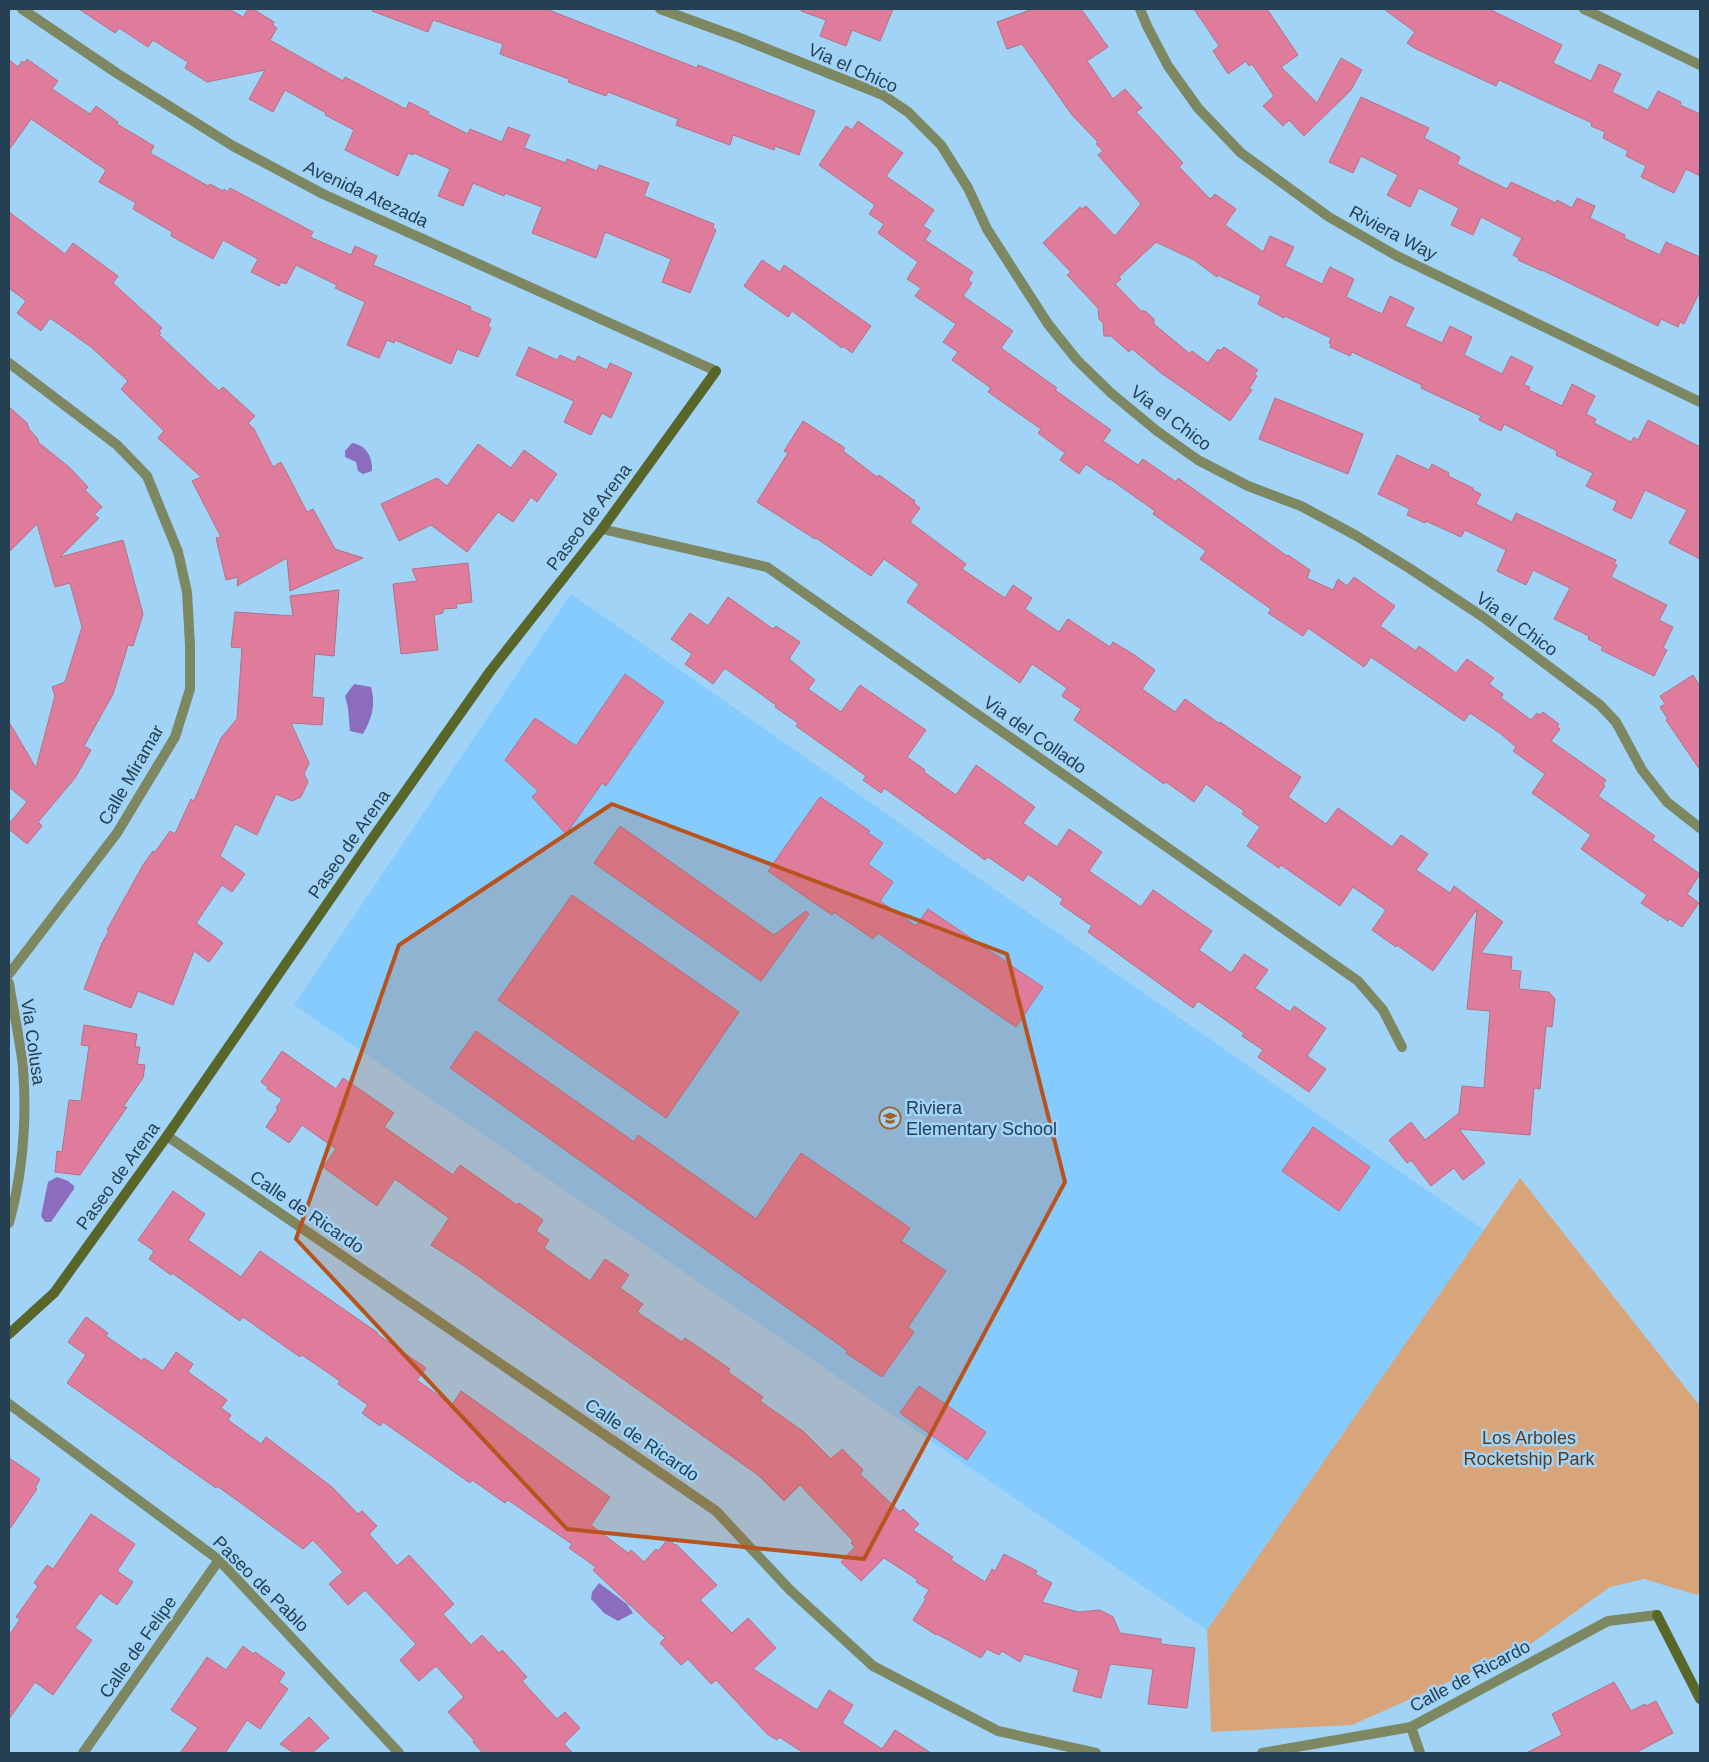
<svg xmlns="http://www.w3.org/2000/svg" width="1709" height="1762" font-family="Arial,sans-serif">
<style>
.built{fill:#85cbfe}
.green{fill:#d8a57b}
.water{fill:#8c6cbf}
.building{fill:#df7c9b;stroke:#b57085}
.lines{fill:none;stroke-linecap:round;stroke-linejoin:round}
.street{stroke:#7d8761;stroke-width:10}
.secondary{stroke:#586629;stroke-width:10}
.marked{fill:#b8531e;fill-opacity:0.2;stroke:#b8531e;stroke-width:4;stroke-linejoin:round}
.labels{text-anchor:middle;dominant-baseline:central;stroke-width:5;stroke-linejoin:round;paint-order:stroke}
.street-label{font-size:18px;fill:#264053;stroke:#a1d3f7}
.poi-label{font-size:18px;fill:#264053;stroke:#a1d3f7;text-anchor:start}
.park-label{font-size:18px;fill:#5b3b1e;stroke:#a1d3f7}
</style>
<rect width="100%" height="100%" fill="#a1d3f7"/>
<polygon class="built" points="571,594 1484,1230 1207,1630 294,1005"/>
<polygon class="green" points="1520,1178 1700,1406 1700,1592 1697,1595 1644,1579 1610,1587 1525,1648 1352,1725 1211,1732 1207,1630"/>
<g class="water">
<path d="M352,443C366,445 373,457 372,471L363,474L358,471L356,462L345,457V451Z"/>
<path d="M354,684L371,687C376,705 372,718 363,734L350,731L348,708L345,696Z"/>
<polygon points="57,1177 68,1181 74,1186 74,1189 51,1222 45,1222 41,1216 48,1182"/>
<polygon points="599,1583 627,1604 633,1613 618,1621 604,1613 591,1599 592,1592"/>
</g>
<g class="building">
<polygon points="79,9 229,9 243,17 248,9 253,9 274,22 273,26 277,28 270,40 343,81 345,77 406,109 409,102 429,112 428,114 468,134 470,129 502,142 508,127 530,135 524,148 566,163 567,159 597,171 599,165 649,183 644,196 714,224 713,228 716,230 690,293 662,282 671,259 605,232 596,258 568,247 532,233 542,207 505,193 504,196 473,183 463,206 438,196 450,169 414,153 413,155 408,153 398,176 345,150 354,130 325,115 326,113 285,90 273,112 249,99 265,70 207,82 185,68 188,62 153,40 148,47 119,28 115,33"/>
<polygon points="373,9 546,9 697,68 698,65 815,111 799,155 775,146 774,150 733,135 730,145 676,125 678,119 608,92 606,96 568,82 569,79 500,54 503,44 433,20 428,32 372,11"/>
<polygon points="801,9 893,9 880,41 852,30 846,46 820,36 826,20 801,11"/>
<polygon points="1033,9 1081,9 1108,47 1087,61 1113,99 1125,89 1142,108 1136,112 1183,163 1179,167 1210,199 1215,194 1236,209 1225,225 1263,252 1270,236 1294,247 1285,266 1322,284 1330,267 1354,279 1346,297 1382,314 1390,296 1414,308 1405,326 1442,343 1450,326 1472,337 1464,355 1502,374 1511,356 1533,367 1524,385 1530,387 1529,390 1562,406 1572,384 1595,396 1586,414 1596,419 1594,423 1631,442 1634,437 1638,440 1648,420 1700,447 1700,559 1669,543 1687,510 1645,490 1631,519 1613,510 1617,501 1586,486 1593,473 1556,455 1557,451 1504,424 1501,431 1479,420 1481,416 1421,388 1422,385 1352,352 1350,356 1330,347 1331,344 1329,343 1331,338 1285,316 1284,318 1258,304 1261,296 1218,275 1217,277 1194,260 1156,242 1119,277 1121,279 1115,284 1141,311 1145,311 1154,319 1154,324 1190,354 1192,351 1208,363 1218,349 1220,351 1224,347 1258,370 1254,374 1257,376 1249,389 1252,390 1230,421 1161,373 1132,349 1129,352 1111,336 1104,336 1103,323 1099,319 1098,308 1067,275 1071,272 1043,243 1080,207 1082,209 1086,206 1115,236 1141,204 1098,155 1103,151 1096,144 1098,142 1072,115 1022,44 1007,49 997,22"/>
<polygon points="1194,9 1267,9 1298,55 1281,67 1317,103 1341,58 1362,70 1351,90 1304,136 1289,120 1283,126 1263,106 1274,96 1252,64 1249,66 1246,61 1228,74 1213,51 1219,46"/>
<polygon points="1384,9 1489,9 1562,45 1553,63 1591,81 1599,64 1621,74 1612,92 1648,110 1658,91 1681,102 1680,105 1700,114 1700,176 1686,169 1674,193 1641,177 1646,166 1626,156 1628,151 1603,138 1605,132 1591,126 1592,123 1499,80 1496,86 1416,49 1407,43 1415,32"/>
<polygon points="27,59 58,81 52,89 90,114 96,106 118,122 117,124 154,146 150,153 208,186 210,184 223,191 224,189 228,192 230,188 313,232 310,237 351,255 355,246 377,256 373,265 471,307 470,310 491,319 488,326 491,328 478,357 457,349 451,364 395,340 394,343 387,340 379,358 347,345 365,302 335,288 337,285 296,265 286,284 281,282 279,286 251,272 258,259 223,240 213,259 171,236 172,232 133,209 136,203 99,182 106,170 31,119 9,150 9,60 18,67 22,61 24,63"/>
<polygon points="1361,97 1429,128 1424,138 1460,157 1457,164 1507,189 1511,182 1556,203 1557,200 1572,208 1577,198 1595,206 1590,218 1625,235 1624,238 1660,255 1666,242 1700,257 1700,291 1684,324 1680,322 1678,327 1661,319 1658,326 1542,270 1542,271 1518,260 1519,258 1513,255 1522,238 1481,217 1473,235 1451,225 1459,208 1419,188 1410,207 1387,195 1398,175 1361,156 1353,173 1329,162"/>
<polygon points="858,121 903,153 886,176 934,210 923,226 931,231 925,240 973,272 968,280 972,283 963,296 1013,331 1001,348 1057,388 1055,390 1111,430 1103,441 1138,465 1143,459 1176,482 1178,478 1287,556 1288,555 1310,570 1307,578 1333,590 1338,579 1347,586 1354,577 1395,606 1380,626 1416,651 1419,646 1456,673 1467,659 1494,678 1489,684 1503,694 1501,698 1531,720 1537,713 1540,715 1543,712 1559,724 1557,727 1560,729 1551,741 1606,780 1603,784 1605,786 1598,796 1655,836 1652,840 1700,874 1687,894 1699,903 1682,927 1670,919 1668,921 1641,903 1647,895 1581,849 1591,835 1532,793 1545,774 1513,751 1516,747 1501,734 1470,713 1464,721 1371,657 1364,667 1308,628 1303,636 1268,613 1271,609 1200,559 1206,551 1153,514 1155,511 1110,479 1109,480 1086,464 1079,474 1060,460 1065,453 1038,433 1041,429 988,392 991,388 952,360 958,352 943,342 956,324 915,296 921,288 907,279 918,262 878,233 884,224 869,214 875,205 819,165 846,126 852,130"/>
<polygon points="9,212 65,254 73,243 118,276 113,283 162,328 159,331 161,333 159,335 219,391 223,387 255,416 248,423 254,429 273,467 281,462 307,512 313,509 335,549 363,558 290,591 287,558 237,586 238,577 226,580 216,538 221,537 192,481 201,477 158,438 164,431 121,389 128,381 91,347 50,318 41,331 17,313 26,301 9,288"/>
<polygon points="762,260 780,272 784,265 871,326 852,353 843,346 842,348 792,311 788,317 744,286"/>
<polygon points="529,347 557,360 560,355 575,362 578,356 607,370 610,363 632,373 611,418 602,413 591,435 564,422 574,401 516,375"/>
<polygon points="1275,398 1363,434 1348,474 1259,439"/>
<polygon points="9,407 27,423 29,429 37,438 39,443 69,467 88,487 85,490 102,507 94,515 99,518 60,557 123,540 143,614 133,646 128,645 113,694 84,746 91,750 75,778 38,822 42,826 27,844 9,829 9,824 27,802 9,787 9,722 36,768 55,696 52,687 65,682 82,627 70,583 55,587 37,524 9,552"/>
<polygon points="803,421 845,448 843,451 877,477 879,475 915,501 914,503 920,508 910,522 966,564 962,569 1005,598 1013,585 1032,598 1025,609 1059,632 1068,619 1110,647 1113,642 1133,654 1155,670 1142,689 1175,712 1185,699 1220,724 1220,722 1301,777 1288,797 1326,824 1338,808 1392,847 1401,835 1428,854 1416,870 1450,893 1454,886 1503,922 1481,953 1512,957 1511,970 1521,971 1519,989 1549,992 1555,999 1552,1027 1546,1026 1540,1089 1534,1088 1530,1135 1459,1129 1485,1163 1463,1180 1454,1168 1431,1186 1411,1160 1407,1163 1389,1140 1411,1122 1425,1140 1459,1113 1462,1086 1484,1088 1490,1011 1467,1009 1477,909 1433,971 1397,945 1396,947 1372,930 1386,910 1353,887 1340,906 1281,865 1279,868 1247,846 1260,827 1242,814 1244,811 1206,784 1194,802 1166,782 1164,784 1074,720 1081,709 1062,696 1067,688 1032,664 1020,683 907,602 919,584 884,559 871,576 816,538 815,539 757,502 788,453 784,451"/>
<polygon points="478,444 511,468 524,450 557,474 537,502 531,497 513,522 498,512 467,552 431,525 399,541 381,504 437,478 447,486"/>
<polygon points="1397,455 1429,470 1432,464 1449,473 1448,476 1473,488 1473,490 1481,494 1476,504 1512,522 1516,513 1616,560 1614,564 1617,565 1611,577 1667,605 1659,620 1673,627 1663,648 1667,650 1654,676 1601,650 1603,647 1588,639 1589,636 1554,619 1570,588 1533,570 1526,585 1497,571 1506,550 1465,530 1461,537 1426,521 1425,523 1407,515 1410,509 1378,494"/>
<polygon points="468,563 472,602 456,604 457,608 443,609 443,613 434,615 438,650 401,654 393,584 417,581 412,569"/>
<polygon points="339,590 334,656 315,654 312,697 324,698 322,725 291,723 309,763 304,774 308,782 301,797 292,801 276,794 257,835 235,824 220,856 245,874 232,892 222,885 196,923 223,943 209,962 194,951 173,1005 138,991 131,1008 84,989 102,943 109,931 107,930 143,865 153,851 155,852 170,831 175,834 191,799 194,801 221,738 237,719 242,648 231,647 235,612 293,616 290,596"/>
<polygon points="728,597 773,629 776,626 800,642 789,659 815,680 808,689 841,712 860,685 926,730 907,757 925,770 924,772 956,795 976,765 1035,807 1023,823 1057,847 1069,829 1102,852 1089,871 1141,907 1153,890 1212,931 1199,950 1231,973 1244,954 1268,970 1255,988 1290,1012 1294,1006 1326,1028 1307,1056 1326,1069 1309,1092 1258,1057 1263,1050 1242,1036 1244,1033 1198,1001 1193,1008 1088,932 1092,926 1060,904 1063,899 1028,874 1023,881 988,857 985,860 884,788 881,793 863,780 866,776 796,726 798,723 775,707 776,705 726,669 724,669 713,684 685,664 692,654 671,639 690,613 708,626"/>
<polygon points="625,674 664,702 606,786 602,783 566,834 532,797 538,791 505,760 535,718 576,746"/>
<polygon points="1693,675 1700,686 1700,770 1666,720 1668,719 1660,707 1665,704 1660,696"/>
<polygon points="820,797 870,831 868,833 883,843 868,864 893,882 880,901 916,926 928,909 1043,987 1016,1027 878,933 873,939 834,912 832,915 768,871"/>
<polygon points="620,826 774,935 806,911 809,914 761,981 594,863"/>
<polygon points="572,895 739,1012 666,1118 498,1000"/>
<polygon points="84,1025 137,1034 135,1047 140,1047 137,1064 145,1065 143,1078 123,1107 127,1107 80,1175 55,1172 57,1151 62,1152 69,1100 81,1101 89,1046 81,1045"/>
<polygon points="476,1031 634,1142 638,1135 756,1219 801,1153 910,1228 901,1241 946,1271 908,1327 914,1332 882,1377 846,1353 848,1351 450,1068"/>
<polygon points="282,1051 336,1089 343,1078 394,1113 384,1127 453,1175 460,1165 517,1205 519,1203 543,1220 536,1231 549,1240 544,1248 590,1281 605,1259 629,1275 620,1288 643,1304 637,1312 682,1342 685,1338 730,1369 728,1372 763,1397 760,1401 804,1432 831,1459 842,1449 863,1470 860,1474 900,1512 903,1509 919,1524 913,1530 953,1557 951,1560 985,1582 992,1569 995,1571 1004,1554 1037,1571 1035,1574 1052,1583 1042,1602 1078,1612 1100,1610 1113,1617 1120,1633 1161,1639 1161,1644 1195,1648 1187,1708 1148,1704 1153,1669 1110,1664 1101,1698 1073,1691 1079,1670 1024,1654 1020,1662 1002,1651 999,1655 987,1649 981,1658 937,1634 936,1635 913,1620 926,1599 924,1598 929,1590 916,1582 918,1580 884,1558 861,1581 841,1562 855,1547 851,1543 853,1541 800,1485 784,1501 758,1475 464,1266 431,1245 449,1218 395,1179 377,1206 323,1167 336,1149 302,1125 289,1143 266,1127 278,1109 276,1108 282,1099 267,1089 268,1087 261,1082"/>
<polygon points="1313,1127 1370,1167 1339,1211 1282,1171"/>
<polygon points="173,1191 205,1214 188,1240 241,1277 260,1251 378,1333 377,1334 426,1368 417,1380 452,1405 461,1391 610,1497 591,1525 628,1553 631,1550 644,1562 656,1549 658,1551 668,1539 675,1545 676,1544 717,1585 700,1600 732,1633 748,1618 776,1648 753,1669 817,1710 829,1690 853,1705 842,1723 882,1749 895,1730 931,1753 804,1753 779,1737 777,1740 767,1734 716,1680 711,1684 688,1659 681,1665 660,1643 665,1638 593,1570 596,1567 569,1548 572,1544 508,1500 505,1503 472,1480 470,1483 383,1422 380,1426 362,1413 368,1405 338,1384 340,1381 302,1355 300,1357 243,1317 240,1321 172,1273 171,1275 149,1259 154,1251 138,1240"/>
<polygon points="86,1317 108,1333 106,1336 142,1361 144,1358 163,1371 176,1352 193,1364 188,1372 227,1400 221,1408 231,1415 228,1420 261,1444 266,1437 332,1487 358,1514 362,1511 377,1526 369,1534 397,1566 409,1555 454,1604 443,1614 471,1645 482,1635 499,1653 502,1650 527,1677 522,1681 557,1719 565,1712 580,1728 564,1744 573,1753 483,1753 473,1742 474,1740 448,1712 464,1697 436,1666 419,1681 405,1666 400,1660 416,1644 365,1590 348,1605 329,1584 343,1572 313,1540 303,1549 245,1506 217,1486 216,1488 67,1383 86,1355 68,1342"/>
<polygon points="919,1386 986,1432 967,1460 900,1413"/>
<polygon points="9,1458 40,1479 35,1488 37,1489 9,1530"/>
<polygon points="91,1514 135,1544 117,1571 133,1582 117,1605 100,1593 75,1628 92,1640 53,1695 35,1682 9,1719 9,1636 20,1619 16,1617 38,1586 34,1583 47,1565 53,1569"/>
<polygon points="243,1646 253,1654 255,1652 285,1673 279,1682 288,1689 260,1729 247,1720 225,1753 180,1753 198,1728 171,1710 207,1657 226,1670"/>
<polygon points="1614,1682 1631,1711 1645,1704 1646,1706 1656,1701 1673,1733 1635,1753 1526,1753 1562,1735 1552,1714"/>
<polygon points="309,1717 329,1738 312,1753 294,1753 280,1744"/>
</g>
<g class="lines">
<g class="street">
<polyline points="22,9 118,74 233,146 323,194 716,371"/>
<polyline points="660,9 740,38 883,95 908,112 941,145 968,188 987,229 1048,324 1077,360 1111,393 1157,431 1198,460 1248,486 1301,506 1355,535 1409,568 1483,617 1600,705 1616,722 1642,770 1667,802 1700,828"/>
<polyline points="1140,9 1147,26 1168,66 1198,108 1241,153 1329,217 1397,256 1700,402"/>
<polyline points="1584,9 1700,65"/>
<polyline points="9,363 117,445 147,476 178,552 187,592 190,645 190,689 175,737 117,833 9,974"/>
<polyline points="602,529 767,567 1358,981 1383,1010 1402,1047"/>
<path d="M9,983C13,1010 20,1039 23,1067C27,1120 23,1172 9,1223"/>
<polyline points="167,1136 716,1511 790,1590 873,1666 998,1731 1096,1753"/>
<polyline points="9,1404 219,1560 399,1753"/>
<polyline points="1411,1727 1420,1753"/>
<polyline points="83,1753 219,1560"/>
<polyline points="1262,1753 1411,1727 1608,1621 1657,1615"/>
</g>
<g class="secondary">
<polyline points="9,1334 54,1293 167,1136 369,843 491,670 602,529 716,371"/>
<polyline points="1657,1615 1700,1699"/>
</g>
</g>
<path class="marked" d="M612,804L1007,954L1065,1182L864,1559L567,1529L296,1239L399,945Z"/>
<defs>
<g id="school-ring" transform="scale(1.125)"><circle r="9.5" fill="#a1d3f7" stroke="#9e6126" stroke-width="1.5"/><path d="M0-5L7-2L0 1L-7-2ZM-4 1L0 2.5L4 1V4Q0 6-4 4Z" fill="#9e6126"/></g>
</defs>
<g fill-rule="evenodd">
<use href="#school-ring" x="890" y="1118"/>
</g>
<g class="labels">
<g class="street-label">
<text transform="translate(853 68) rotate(24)">Via el Chico</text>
<text transform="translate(366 194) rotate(25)">Avenida Atezada</text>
<text transform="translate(1393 233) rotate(28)">Riviera Way</text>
<text transform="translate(1171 418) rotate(37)">Via el Chico</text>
<text transform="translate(589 517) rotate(-53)">Paseo de Arena</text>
<text transform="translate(1517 624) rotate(36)">Via el Chico</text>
<text transform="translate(1035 735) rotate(35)">Via del Collado</text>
<text transform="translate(131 775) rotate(-60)">Calle Miramar</text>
<text transform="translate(349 844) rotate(-55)">Paseo de Arena</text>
<text transform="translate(33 1042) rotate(82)">Via Colusa</text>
<text transform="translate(118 1176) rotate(-54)">Paseo de Arena</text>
<text transform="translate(307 1212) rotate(34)">Calle de Ricardo</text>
<text transform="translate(642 1440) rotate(34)">Calle de Ricardo</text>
<text transform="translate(261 1584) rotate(45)">Paseo de Pablo</text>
<text transform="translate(138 1647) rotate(-55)">Calle de Felipe</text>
<text transform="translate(1470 1676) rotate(-28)">Calle de Ricardo</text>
</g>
<g class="poi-label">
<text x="906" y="1108">Riviera<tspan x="906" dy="21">Elementary School</tspan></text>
</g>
<g class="park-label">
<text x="1529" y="1438">Los Arboles<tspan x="1529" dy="21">Rocketship Park</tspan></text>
</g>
</g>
<rect width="1709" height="1762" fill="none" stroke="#264053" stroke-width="20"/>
</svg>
